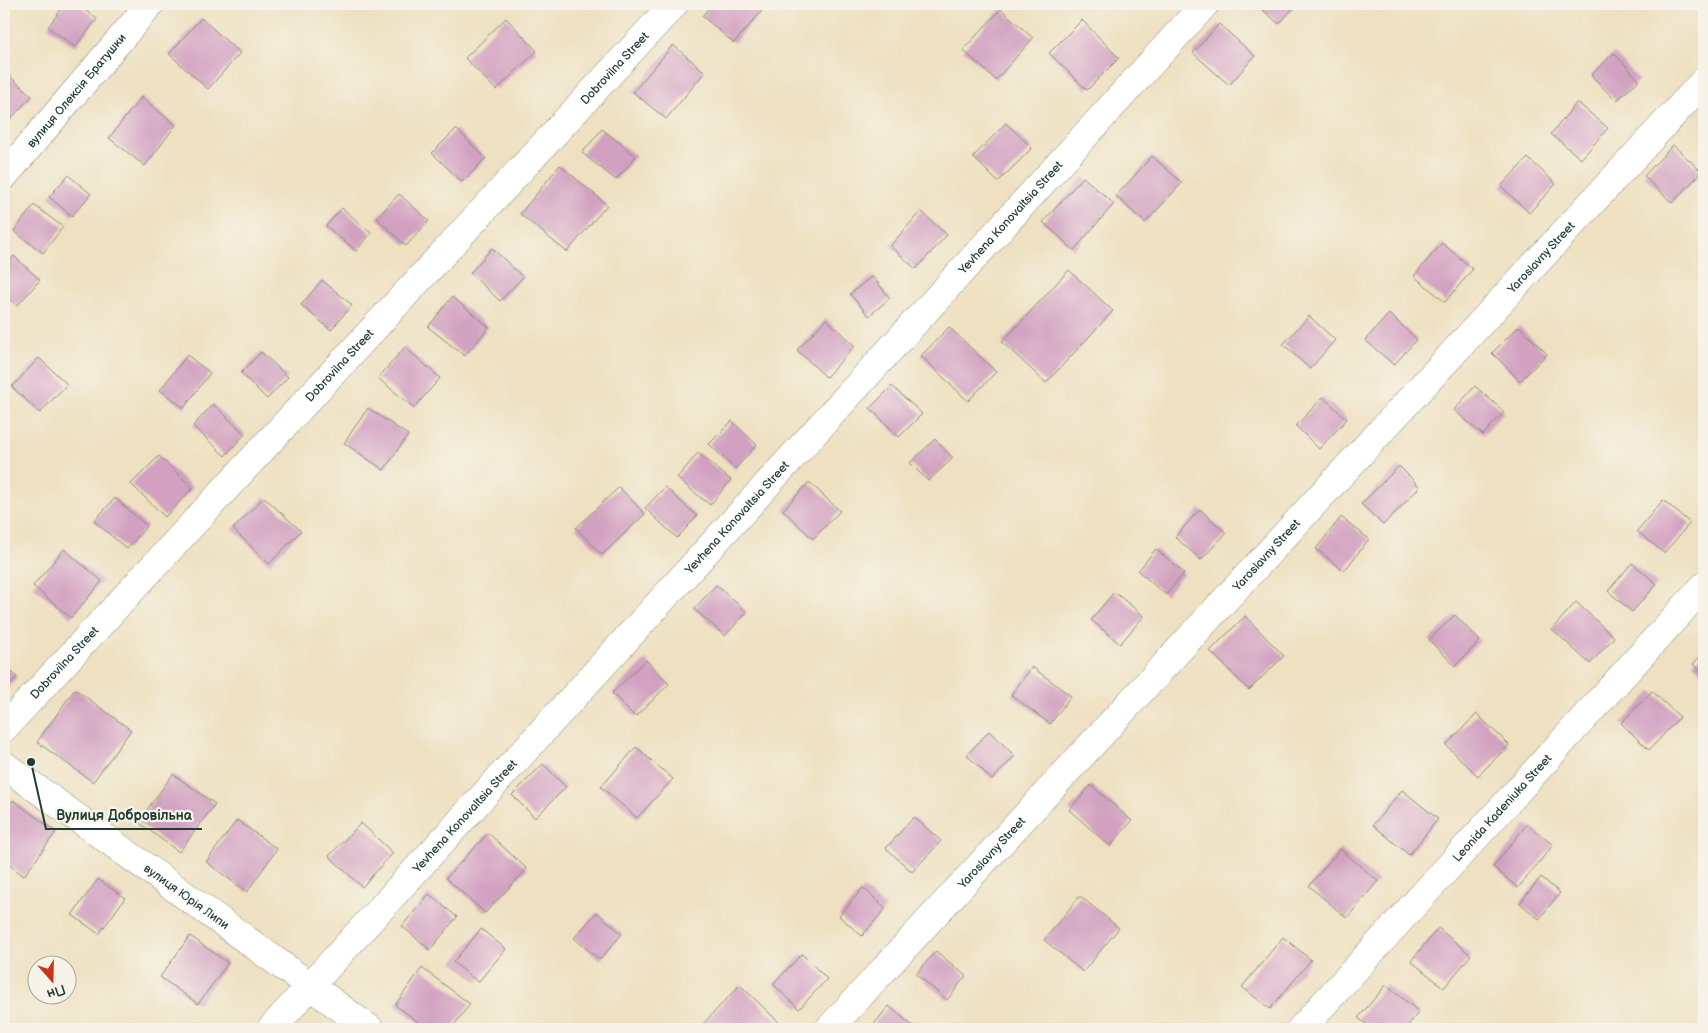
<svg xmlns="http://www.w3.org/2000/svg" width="1708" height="1033" font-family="'Balsamiq Sans',sans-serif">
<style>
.building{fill:#d2a1c1}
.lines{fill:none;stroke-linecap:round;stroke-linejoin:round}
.street-casing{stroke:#868e7a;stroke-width:29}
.street{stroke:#fff;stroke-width:28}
.labels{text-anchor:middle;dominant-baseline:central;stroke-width:4.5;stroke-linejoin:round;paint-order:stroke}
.street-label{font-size:12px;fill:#1f3d34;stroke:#f7f3e8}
.leader{fill:none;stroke:#1f3d34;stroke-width:2}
.callout-dot{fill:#1f3d34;stroke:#f7f3e8;stroke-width:2}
.callout-label{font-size:14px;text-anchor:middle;font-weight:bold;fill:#1f3d34;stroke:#f7f3e8;stroke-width:4.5;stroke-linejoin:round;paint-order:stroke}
</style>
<rect width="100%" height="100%" fill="#f7f3e8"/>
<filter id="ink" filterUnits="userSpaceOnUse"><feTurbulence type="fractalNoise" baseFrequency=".02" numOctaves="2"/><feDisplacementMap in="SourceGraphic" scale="10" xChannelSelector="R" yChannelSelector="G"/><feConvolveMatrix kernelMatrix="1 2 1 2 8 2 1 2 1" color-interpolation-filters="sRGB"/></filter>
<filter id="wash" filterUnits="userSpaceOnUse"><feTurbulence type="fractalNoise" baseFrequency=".0096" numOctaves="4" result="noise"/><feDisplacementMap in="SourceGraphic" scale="20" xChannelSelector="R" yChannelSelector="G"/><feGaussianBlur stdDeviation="1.12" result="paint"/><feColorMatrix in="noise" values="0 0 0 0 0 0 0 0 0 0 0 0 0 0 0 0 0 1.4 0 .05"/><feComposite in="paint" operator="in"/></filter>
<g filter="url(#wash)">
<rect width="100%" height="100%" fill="#eee0c0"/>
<g id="blocks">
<g class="building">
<polygon points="65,4 77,4 97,19 75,47 48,27"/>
<polygon points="712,4 768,4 734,43 702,16"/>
<polygon points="1256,4 1297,4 1279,24"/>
<polygon points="1001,9 1033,38 996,80 963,50"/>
<polygon points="201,18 240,53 208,89 169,54"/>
<polygon points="506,18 537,51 496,90 465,58"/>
<polygon points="1082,20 1119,58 1087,90 1049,53"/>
<polygon points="1219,24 1255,56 1229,85 1193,53"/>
<polygon points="673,45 705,72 666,119 633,92"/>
<polygon points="1614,53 1639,80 1616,101 1591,75"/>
<polygon points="4,71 32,96 4,126"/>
<polygon points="141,97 176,125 145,166 109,138"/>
<polygon points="1577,102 1608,128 1581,159 1551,134"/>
<polygon points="1006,123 1032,148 998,182 973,157"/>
<polygon points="456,129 486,158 462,182 432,153"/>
<polygon points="602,129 636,156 616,180 582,153"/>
<polygon points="1673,145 1702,172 1672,203 1644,176"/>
<polygon points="1152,156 1182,183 1145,223 1116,196"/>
<polygon points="1528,158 1556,184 1529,213 1501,186"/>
<polygon points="560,165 607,205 567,252 520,214"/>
<polygon points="68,175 91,194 72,216 49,197"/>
<polygon points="1083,177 1114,204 1074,250 1043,222"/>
<polygon points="399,194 429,221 406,246 377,218"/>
<polygon points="34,205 63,227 43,253 14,231"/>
<polygon points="342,208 371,233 356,251 326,226"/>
<polygon points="921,211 947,235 916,269 890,246"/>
<polygon points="1442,243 1473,269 1445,302 1414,276"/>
<polygon points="492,248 523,277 500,301 470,273"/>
<polygon points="14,256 40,280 17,306 4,294 4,267"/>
<polygon points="1069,270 1113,311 1046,383 1002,342"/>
<polygon points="872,276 890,298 869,316 850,294"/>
<polygon points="322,280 352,305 331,330 301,305"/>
<polygon points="452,297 489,327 465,356 428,327"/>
<polygon points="1389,314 1417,339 1394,365 1365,340"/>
<polygon points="1309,316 1335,340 1310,369 1283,344"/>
<polygon points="826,319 855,346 826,377 797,350"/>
<polygon points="1519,326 1547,354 1520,381 1492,353"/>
<polygon points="949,327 996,372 968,401 921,356"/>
<polygon points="405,347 440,378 414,408 378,378"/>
<polygon points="261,352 288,377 267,399 241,373"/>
<polygon points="187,355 210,373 184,408 160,390"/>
<polygon points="39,358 67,384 40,413 12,387"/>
<polygon points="892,386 922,414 899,437 870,408"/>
<polygon points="1475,386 1504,412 1483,435 1454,410"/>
<polygon points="1323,397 1347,419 1319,449 1296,426"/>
<polygon points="213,404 245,434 225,456 193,426"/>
<polygon points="368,408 408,435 384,470 344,443"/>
<polygon points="732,421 757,445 735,469 709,444"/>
<polygon points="935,439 953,458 928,481 910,463"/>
<polygon points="698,453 731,480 710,505 677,478"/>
<polygon points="159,456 193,488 165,517 131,484"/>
<polygon points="1399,466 1420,487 1383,525 1361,504"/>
<polygon points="809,482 840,511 813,539 783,510"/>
<polygon points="619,487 645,514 602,555 576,528"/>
<polygon points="665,487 697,516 677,538 645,508"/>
<polygon points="264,497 301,531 269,564 233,529"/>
<polygon points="115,498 147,526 127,549 94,521"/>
<polygon points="1663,500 1690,523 1664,553 1637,531"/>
<polygon points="1200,509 1226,533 1201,560 1175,537"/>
<polygon points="1341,517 1369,539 1344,571 1316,549"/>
<polygon points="64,549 102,581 71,618 33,586"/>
<polygon points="1156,549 1184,573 1166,595 1138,571"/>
<polygon points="1632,563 1657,584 1632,612 1608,591"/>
<polygon points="716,585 747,612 725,636 694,609"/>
<polygon points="1114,592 1144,616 1120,644 1091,620"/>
<polygon points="1576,602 1614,637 1590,664 1552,629"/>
<polygon points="1455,615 1480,641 1455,666 1429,640"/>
<polygon points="1245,616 1284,656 1249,690 1210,651"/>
<polygon points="1704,652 1704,674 1693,664"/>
<polygon points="646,660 669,684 635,717 612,693"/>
<polygon points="4,665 17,677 4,692"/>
<polygon points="1032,667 1071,696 1050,724 1011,695"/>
<polygon points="75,689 131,730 93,782 37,742"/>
<polygon points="1652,691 1680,717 1649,750 1621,723"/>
<polygon points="1477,714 1509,745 1478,776 1446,745"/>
<polygon points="989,731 1015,756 992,780 967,755"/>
<polygon points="636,747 673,779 637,818 601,787"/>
<polygon points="543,764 566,787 535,818 512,795"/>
<polygon points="173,774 215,804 179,852 138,822"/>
<polygon points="1091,785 1132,821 1110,846 1069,810"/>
<polygon points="1402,790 1438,819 1409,855 1373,825"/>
<polygon points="13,800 56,832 24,876 4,861 4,812"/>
<polygon points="914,817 941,841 912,872 886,848"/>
<polygon points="237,820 277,849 247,892 206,862"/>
<polygon points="361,823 393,853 362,887 329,856"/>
<polygon points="1527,824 1553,845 1518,888 1493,867"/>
<polygon points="488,833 527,869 485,913 446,878"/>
<polygon points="1340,849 1378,881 1347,918 1309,886"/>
<polygon points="1541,877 1560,893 1539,919 1520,903"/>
<polygon points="98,879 125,898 99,934 72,915"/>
<polygon points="863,888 886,908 862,936 839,916"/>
<polygon points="429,894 457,917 430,950 402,926"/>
<polygon points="1080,896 1119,928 1083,972 1044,940"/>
<polygon points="597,912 622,934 600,960 574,938"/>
<polygon points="1438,928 1471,955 1444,988 1411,961"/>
<polygon points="481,929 506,949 478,982 453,962"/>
<polygon points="190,936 228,963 198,1004 160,977"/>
<polygon points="1283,937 1311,960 1270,1009 1242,987"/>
<polygon points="936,951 966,976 947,1000 916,974"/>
<polygon points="802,954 827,979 799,1009 773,984"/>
<polygon points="422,968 470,1004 451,1029 428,1029 395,1005"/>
<polygon points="740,985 786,1029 698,1029"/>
<polygon points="1386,985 1419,1012 1405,1029 1373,1029 1358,1018"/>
<polygon points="889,1006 915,1028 914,1029 870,1029"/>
</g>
</g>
</g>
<g filter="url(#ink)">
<use href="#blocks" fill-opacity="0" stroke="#868e7a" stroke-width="1"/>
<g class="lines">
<g class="street-casing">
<g id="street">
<path id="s1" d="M4,176L150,4"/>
<path id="s2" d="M4,728L674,4"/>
<path id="s3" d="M4,765L370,1029"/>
<path id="s4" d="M271,1029L1205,4"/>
<path id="s5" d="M829,1029L1704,81"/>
<path id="s6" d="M1301,1029L1704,586"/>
</g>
</g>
<use href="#street" class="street"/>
</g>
</g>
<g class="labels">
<g class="street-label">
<text stroke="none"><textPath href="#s2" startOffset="899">Dobrovilna Street</textPath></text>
<text stroke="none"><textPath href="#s1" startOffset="112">вулиця Олексія Братушки</textPath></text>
<text stroke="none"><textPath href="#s4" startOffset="1098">Yevhena Konovaltsia Street</textPath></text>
<text stroke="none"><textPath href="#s5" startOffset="1050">Yaroslavny Street</textPath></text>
<text stroke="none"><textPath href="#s2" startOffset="494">Dobrovilna Street</textPath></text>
<text stroke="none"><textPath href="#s4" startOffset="692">Yevhena Konovaltsia Street</textPath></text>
<text stroke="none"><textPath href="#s5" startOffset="645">Yaroslavny Street</textPath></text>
<text stroke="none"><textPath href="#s2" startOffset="89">Dobrovilna Street</textPath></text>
<text stroke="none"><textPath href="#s6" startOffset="299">Leonida Kadeniuka Street</textPath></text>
<text stroke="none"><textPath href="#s4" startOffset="288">Yevhena Konovaltsia Street</textPath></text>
<text stroke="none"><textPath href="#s5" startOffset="240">Yaroslavny Street</textPath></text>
<text stroke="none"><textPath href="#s3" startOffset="225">вулиця Юрія Липи</textPath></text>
</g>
</g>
<path class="leader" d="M31 762L46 829H202"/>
<circle class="callout-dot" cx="31" cy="762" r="5"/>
<g class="callout-label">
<text x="124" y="820">Вулиця Добровільна</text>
</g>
<rect width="1708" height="1033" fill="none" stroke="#f7f3e8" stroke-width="20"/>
<g transform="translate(52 980) rotate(160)"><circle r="24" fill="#f7f3e8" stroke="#a1aaa0"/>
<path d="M0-4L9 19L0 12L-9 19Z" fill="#c8321e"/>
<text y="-8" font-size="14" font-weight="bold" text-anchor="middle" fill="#1f3d34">Пн</text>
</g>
</svg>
